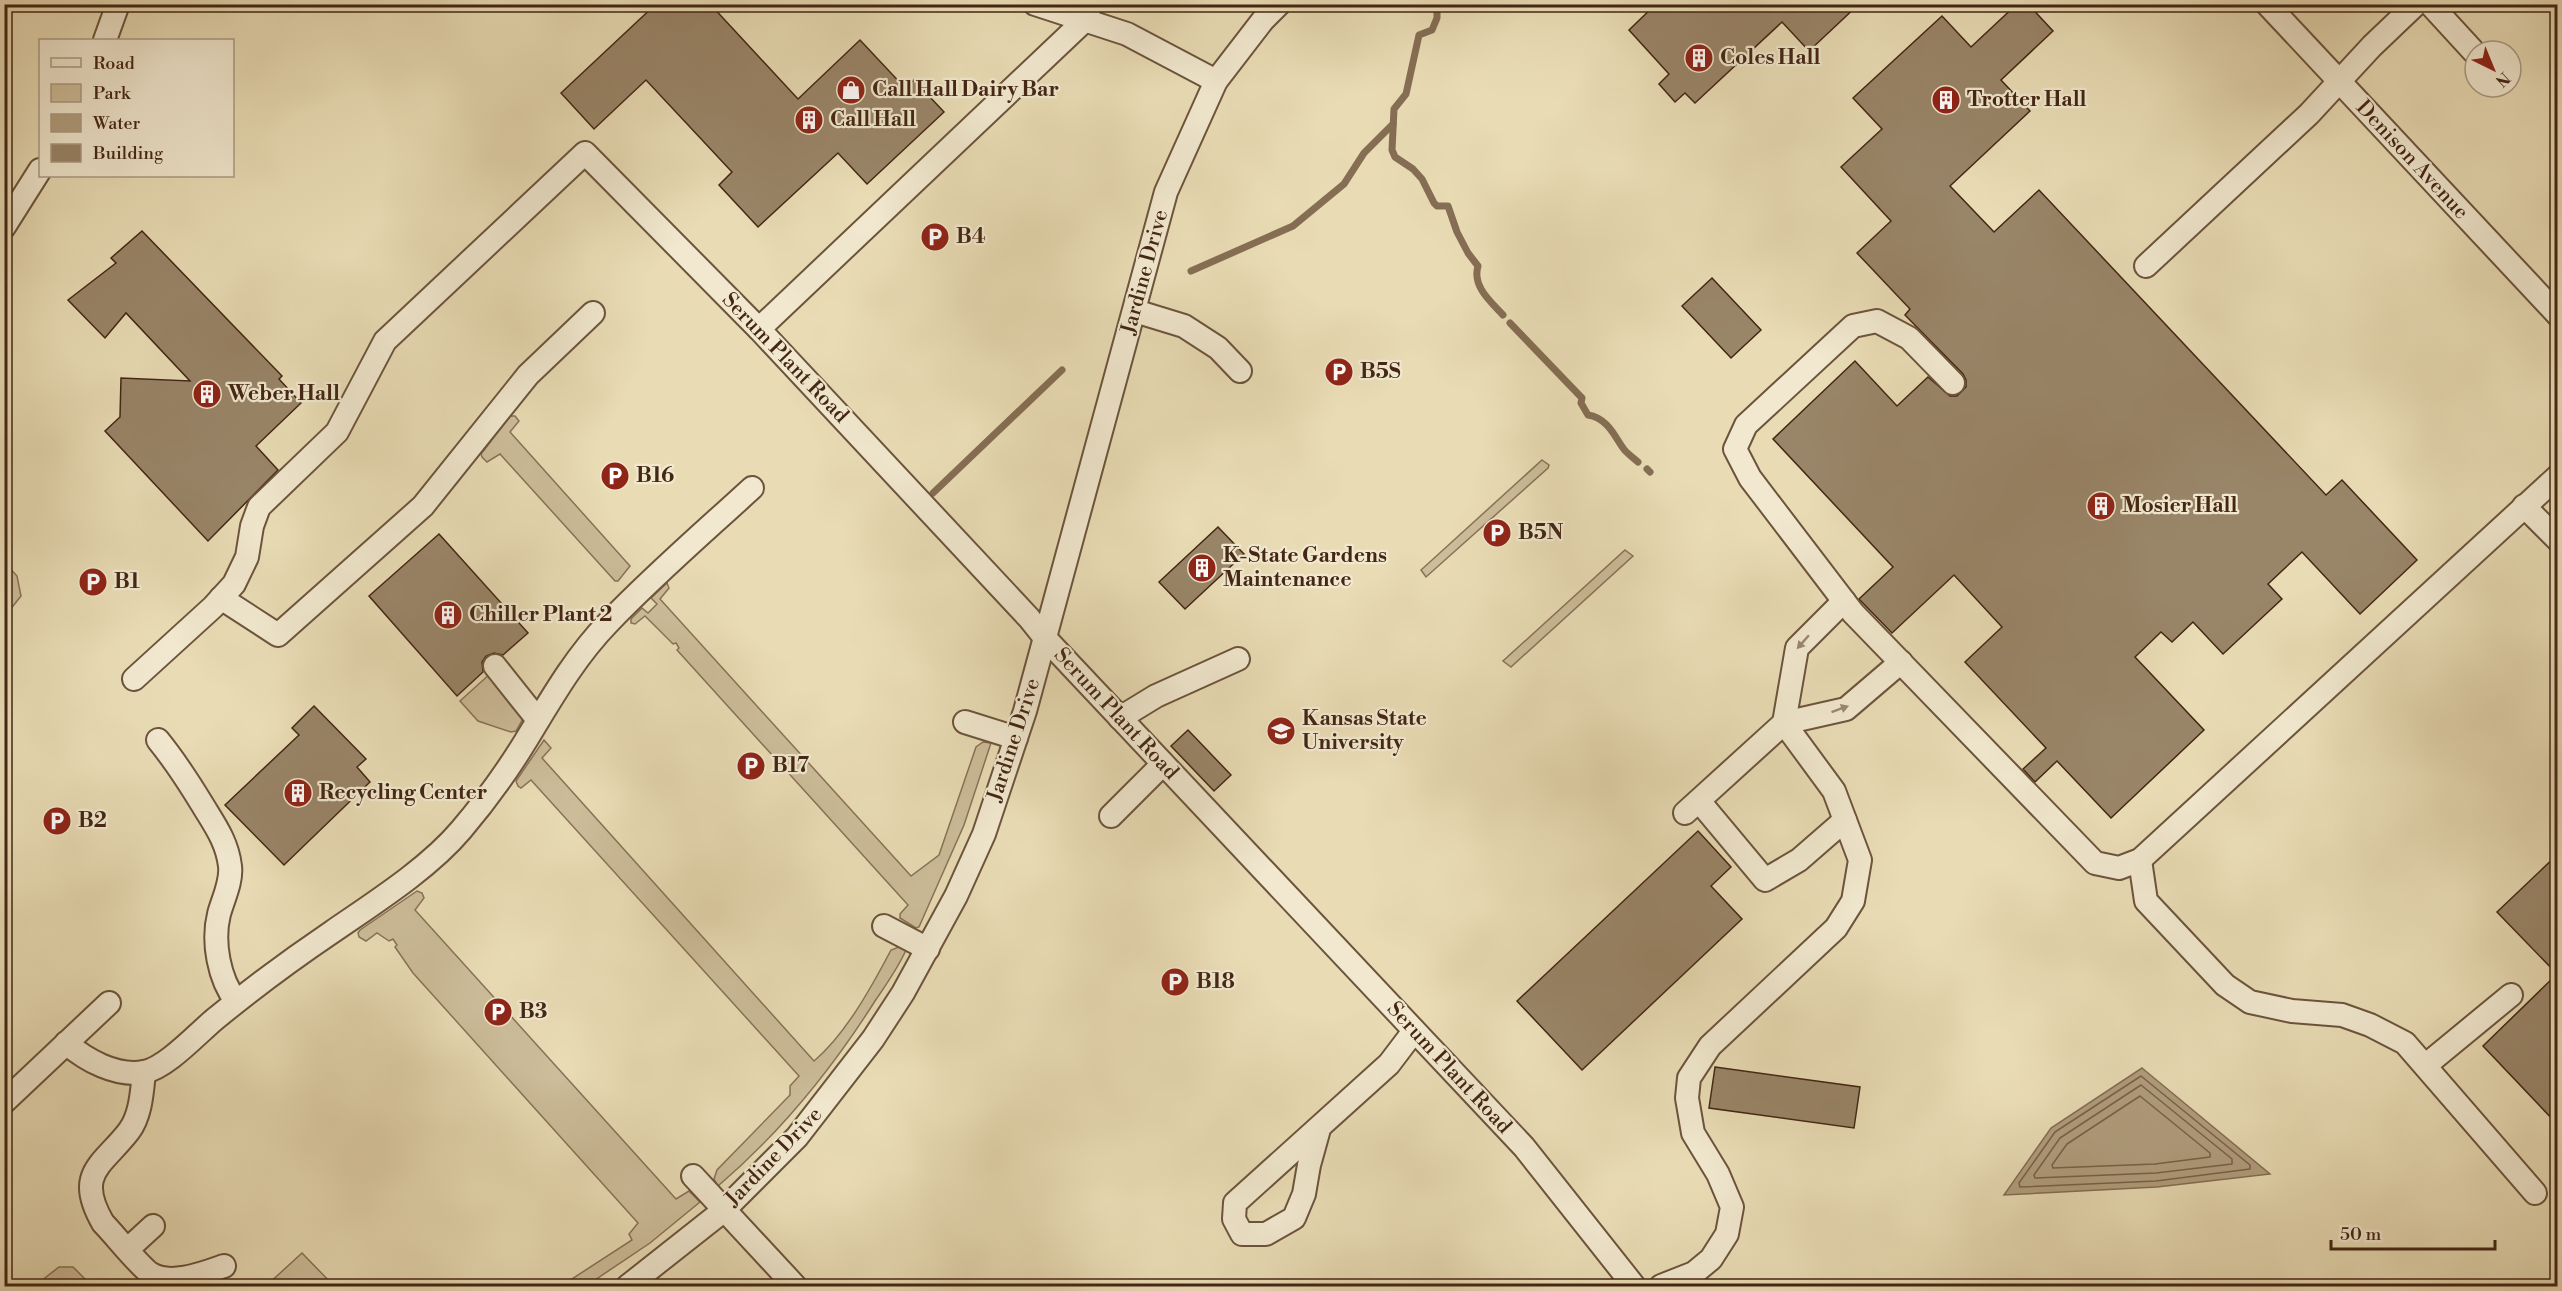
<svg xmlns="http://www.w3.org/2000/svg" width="2562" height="1291" font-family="'Libre Bodoni',serif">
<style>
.green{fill:#cdbd9a;stroke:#887257;stroke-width:1.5}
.water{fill:#b19e7e;stroke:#856e54;stroke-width:1.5}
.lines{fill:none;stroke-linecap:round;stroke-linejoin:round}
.shore{stroke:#7a6249;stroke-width:1.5}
.stream{stroke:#856e54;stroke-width:7}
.building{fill:#998568;stroke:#432614;stroke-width:1.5}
.minor-casing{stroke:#6c543c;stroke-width:26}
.minor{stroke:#f1e8cf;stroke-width:22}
.oneway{fill:#9a8772}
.labels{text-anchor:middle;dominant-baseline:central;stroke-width:4.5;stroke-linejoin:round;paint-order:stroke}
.poi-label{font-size:21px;font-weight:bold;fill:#432614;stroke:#f1e8cf;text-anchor:start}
.street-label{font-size:21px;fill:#432614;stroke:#f1e8cf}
</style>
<rect width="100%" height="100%" fill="#e9dcb5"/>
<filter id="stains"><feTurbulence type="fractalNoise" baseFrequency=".00333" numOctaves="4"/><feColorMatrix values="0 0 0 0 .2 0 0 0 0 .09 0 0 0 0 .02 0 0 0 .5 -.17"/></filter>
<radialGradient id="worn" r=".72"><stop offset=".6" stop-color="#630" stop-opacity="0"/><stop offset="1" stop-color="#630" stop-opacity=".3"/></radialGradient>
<g class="green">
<polygon points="510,416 515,416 519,421 510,432 630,566 618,581 615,581 500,454 487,462 482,457 481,454"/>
<polygon points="1542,460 1549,465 1548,468 1426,577 1421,570"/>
<polygon points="1625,550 1633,556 1511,667 1503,661"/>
<polygon points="5,563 17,576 21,596 5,616"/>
<polygon points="667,583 669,588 660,599 911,876 939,855 976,747 983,742 991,743 964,825 919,927 916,928 900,918 900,914 908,905 677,650 679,648 676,643 673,644 645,616 635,624 631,623 631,619 642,608 648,613 657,604 651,598"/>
<polygon points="492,672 525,715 516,731 511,732 478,721 460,701"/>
<path d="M544,740L551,748L542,758L814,1061C846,1034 872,986 891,950L899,947L906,950C898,968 886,985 875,1001C832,1069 779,1134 718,1186L714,1179L717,1170L790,1095V1086L799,1076L531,780L521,788L518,786L516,781Z"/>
<polygon points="417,891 422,893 424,898 415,910 676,1199 689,1191 700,1202 650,1243 586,1286 561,1286 632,1240 629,1234 638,1223 413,973 395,947 397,945 393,939 389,941 377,933 366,941 359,937 358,933 360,930"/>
<polygon points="302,1253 334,1286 266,1286"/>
<polygon points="59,1267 73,1267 92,1286 46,1286 41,1281"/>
</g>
<polygon class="water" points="2142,1068 2270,1174 2157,1187 2004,1195 2051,1128"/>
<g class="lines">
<g class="shore">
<polygon points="2141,1076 2250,1165 2250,1169 2156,1181 2020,1187 2019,1183 2055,1132"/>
<polygon points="2141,1085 2232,1159 2232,1164 2156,1173 2035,1178 2034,1175 2060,1138"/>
<polygon points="2140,1096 2210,1153 2210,1157 2155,1164 2053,1168 2052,1165 2067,1144"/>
</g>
<g class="stream">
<path d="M1437,4V18L1432,30L1419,35L1406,94L1394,109L1392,150L1395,157L1413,169L1422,179L1434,203L1437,206H1448L1457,232L1468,253L1478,266C1472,286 1490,301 1503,315"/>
<polyline points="1191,271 1293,226 1344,184 1364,153 1393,124"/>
<path d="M1510,323L1582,398L1581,403L1588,415C1607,418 1614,435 1623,448C1626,453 1634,458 1638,462"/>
<polyline points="1647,469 1650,472"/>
<polyline points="933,493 1062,370"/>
</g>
</g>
<g class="building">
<polygon points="656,4 710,4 798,99 860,40 905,88 914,80 944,112 867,184 838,153 758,227 719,185 732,172 646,80 594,129 561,93"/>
<polygon points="1656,4 1859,4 1809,51 1782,22 1695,103 1685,93 1675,102 1659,84 1669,74 1629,30"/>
<polygon points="2017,4 2028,4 2053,31 2001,80 2030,111 1950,186 1994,232 2039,190 2326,495 2342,480 2417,560 2360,614 2302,552 2268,584 2282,599 2223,654 2193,622 2172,642 2161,632 2135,657 2204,730 2111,818 2057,761 2035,782 2023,769 2046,748 1965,662 2002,627 1954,575 1892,633 1859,599 1893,567 1773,439 1855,361 1897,406 1928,377 1950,396 1957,396 1966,387 1966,380 1963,374 1905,315 1910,309 1857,253 1891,221 1841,167 1882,129 1853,98 1942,16 1971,47"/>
<polygon points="142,231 282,376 279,379 301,403 256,446 278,470 208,541 105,431 120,417 121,378 190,381 126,313 105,338 68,300 116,263 111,258"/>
<polygon points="1712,278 1761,330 1731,358 1682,306"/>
<polygon points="1218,527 1244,554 1185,609 1159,582"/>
<polygon points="439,534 528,633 503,655 494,653 486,656 482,662 483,672 457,696 369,596"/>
<polygon points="314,706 366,759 357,767 370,782 284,865 225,805 299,735 292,728"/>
<polygon points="1188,730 1231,775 1214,791 1171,746"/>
<polygon points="1698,831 1731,867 1711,886 1742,919 1582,1070 1517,1001"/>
<polygon points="2558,854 2558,1125 2483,1046 2557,974 2497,912"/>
<polygon points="1715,1067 1860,1087 1854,1128 1709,1108"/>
</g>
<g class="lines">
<g class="minor-casing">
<g id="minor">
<polyline points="1035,4 1127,34 1216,81"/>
<polyline points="2267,4 2558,315"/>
<polyline points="2430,4 2475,53"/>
<polyline points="105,40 118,4"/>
<polyline points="4,227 40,170"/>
<polyline points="2146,266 2309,114 2372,46 2416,4"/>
<polyline points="1135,311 1184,326 1218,348 1240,371"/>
<polyline points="759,329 1085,20 1091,4"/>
<polyline points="1953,383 1909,338 1877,321 1853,326 1746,425 1735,449 1750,478 1853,613 2095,863 2119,868 2140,860 2558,476"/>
<polyline points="2524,506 2558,540"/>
<polyline points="221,598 278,635 423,506 528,375 593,313"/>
<polyline points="495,666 538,720"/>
<polyline points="134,679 213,607 234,584 247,557 252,526 259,507 337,432 385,341 585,153 759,329 1029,618 1045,638 1524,1147 1634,1286"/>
<polyline points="1120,718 1156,696 1238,659"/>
<polyline points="965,722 1016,738"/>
<path d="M158,740C175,761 188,781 202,804C214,824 227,841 230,866C232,882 223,899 219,914C212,942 219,979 236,1001"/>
<polyline points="1699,801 1765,880 1799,860 1845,820"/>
<polyline points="1685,813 1784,723 1846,709 1901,662"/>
<polyline points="1111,816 1163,764"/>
<polyline points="2140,860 2146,901 2225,985 2250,1002 2292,1011 2342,1015 2370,1025 2405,1043 2535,1193"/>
<polyline points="884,926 928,949"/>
<path d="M66,1043C86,1060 116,1077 144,1072C166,1068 197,1034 215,1019C253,988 292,959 332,932C374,903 428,869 461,830C484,803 506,773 525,742C550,701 574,658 608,623C653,576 704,532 752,488"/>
<polyline points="2426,1065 2511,995"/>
<path d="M144,1072C142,1091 141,1115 129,1131C103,1165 74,1173 103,1223C114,1234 140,1267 151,1274C171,1286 204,1273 224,1266"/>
<polyline points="4,1102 109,1003"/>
<polyline points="1319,1129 1309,1165 1304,1194 1294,1218 1266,1234 1242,1234 1234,1219 1235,1203 1389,1064 1414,1031"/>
<polyline points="693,1176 795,1286"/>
<polyline points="128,1249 153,1226"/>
<polyline points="628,1286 723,1211 797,1137 873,1039 903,993 956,896 984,834 1025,711 1166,192 1216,81 1263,20 1279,4"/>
<polyline points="1661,1286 1694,1273 1711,1259 1727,1234 1732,1207 1718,1174 1693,1133 1687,1098 1689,1078 1710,1046 1836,928 1853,901 1860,860 1834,791 1784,723 1797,648 1844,601"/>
</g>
</g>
<use href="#minor" class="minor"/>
</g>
<defs><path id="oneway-solid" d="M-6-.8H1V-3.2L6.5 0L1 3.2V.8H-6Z" transform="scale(1.5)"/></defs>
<g class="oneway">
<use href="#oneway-solid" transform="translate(1803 642) rotate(131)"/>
<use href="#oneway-solid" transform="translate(1840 709) rotate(-20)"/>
</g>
<defs>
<g id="building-disc" transform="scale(1.5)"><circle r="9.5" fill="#8f2418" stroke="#f1e8cf"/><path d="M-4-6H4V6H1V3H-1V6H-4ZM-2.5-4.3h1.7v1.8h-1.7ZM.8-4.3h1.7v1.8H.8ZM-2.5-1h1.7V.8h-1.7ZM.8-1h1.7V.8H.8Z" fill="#fff"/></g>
<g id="shop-disc" transform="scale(1.5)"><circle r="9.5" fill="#8f2418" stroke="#f1e8cf"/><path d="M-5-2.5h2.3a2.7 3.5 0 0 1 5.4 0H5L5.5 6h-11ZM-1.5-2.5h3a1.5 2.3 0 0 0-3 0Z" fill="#fff"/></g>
<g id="parking-disc" transform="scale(1.5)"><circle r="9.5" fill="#8f2418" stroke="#f1e8cf"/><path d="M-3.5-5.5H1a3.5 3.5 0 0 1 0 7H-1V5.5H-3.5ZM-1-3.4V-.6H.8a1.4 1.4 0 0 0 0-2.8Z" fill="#fff"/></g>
<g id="university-disc" transform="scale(1.5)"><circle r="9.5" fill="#8f2418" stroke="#f1e8cf"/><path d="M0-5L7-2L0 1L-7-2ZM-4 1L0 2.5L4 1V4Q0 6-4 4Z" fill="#fff"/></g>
</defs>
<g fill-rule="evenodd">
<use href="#building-disc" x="1699" y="58"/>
<use href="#shop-disc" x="851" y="90"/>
<use href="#building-disc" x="1946" y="100"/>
<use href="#building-disc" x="809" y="120"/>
<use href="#parking-disc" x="935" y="237"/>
<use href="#parking-disc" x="1339" y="372"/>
<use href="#building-disc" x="207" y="394"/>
<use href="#parking-disc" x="615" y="476"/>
<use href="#building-disc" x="2101" y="506"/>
<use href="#parking-disc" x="1497" y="533"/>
<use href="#building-disc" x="1202" y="568"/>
<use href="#parking-disc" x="93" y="582"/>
<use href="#building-disc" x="448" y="615"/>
<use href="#university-disc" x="1281" y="731"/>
<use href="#parking-disc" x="751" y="766"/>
<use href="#building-disc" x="298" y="793"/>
<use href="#parking-disc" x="57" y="821"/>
<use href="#parking-disc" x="1175" y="982"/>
<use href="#parking-disc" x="498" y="1012"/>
</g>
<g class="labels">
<g class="poi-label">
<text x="1720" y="58">Coles Hall</text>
<text x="872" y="90">Call Hall Dairy Bar</text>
<text x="1967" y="100">Trotter Hall</text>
<text x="830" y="120">Call Hall</text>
<text x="956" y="237">B4</text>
<text x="1360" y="372">B5S</text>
<text x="228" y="394">Weber Hall</text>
<text x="636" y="476">B16</text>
<text x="2122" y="506">Mosier Hall</text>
<text x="1518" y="533">B5N</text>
<text x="1223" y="556">K-State Gardens<tspan x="1223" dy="24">Maintenance</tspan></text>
<text x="114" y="582">B1</text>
<text x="469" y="615">Chiller Plant 2</text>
<text x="1302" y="719">Kansas State<tspan x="1302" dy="24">University</tspan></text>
<text x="772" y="766">B17</text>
<text x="319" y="793">Recycling Center</text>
<text x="78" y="821">B2</text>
<text x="1196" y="982">B18</text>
<text x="519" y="1012">B3</text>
</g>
<g class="street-label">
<text transform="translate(2412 160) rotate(47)">Denison Avenue</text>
<text transform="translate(1145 272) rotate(-75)">Jardine Drive</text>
<text transform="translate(785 358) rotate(46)">Serum Plant Road</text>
<text transform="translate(1116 714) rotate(47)">Serum Plant Road</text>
<text transform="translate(1014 740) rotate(-72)">Jardine Drive</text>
<text transform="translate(1449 1068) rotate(47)">Serum Plant Road</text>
<text transform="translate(774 1157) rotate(-46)">Jardine Drive</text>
</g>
</g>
<rect width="2562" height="1291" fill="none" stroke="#e9dcb5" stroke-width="24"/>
<rect x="6" y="6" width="2550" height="1279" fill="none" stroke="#432614" stroke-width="3"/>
<rect x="12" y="12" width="2538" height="1267" fill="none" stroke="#432614" stroke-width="1.5"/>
<rect x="39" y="39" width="195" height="138" fill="#f1e8cf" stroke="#ab9a84" stroke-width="1.5"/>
<rect x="51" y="58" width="30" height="9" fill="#f1e8cf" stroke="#ab9a84" stroke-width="1.5"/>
<text x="93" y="69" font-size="18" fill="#432614">Road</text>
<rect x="51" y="84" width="30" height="18" fill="#cdbd9a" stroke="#ab9a84" stroke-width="1.5"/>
<text x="93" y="99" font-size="18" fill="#432614">Park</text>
<rect x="51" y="114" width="30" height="18" fill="#b19e7e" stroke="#ab9a84" stroke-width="1.5"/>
<text x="93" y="129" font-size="18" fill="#432614">Water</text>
<rect x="51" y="144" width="30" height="18" fill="#998568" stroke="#ab9a84" stroke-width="1.5"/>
<text x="93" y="159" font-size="18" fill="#432614">Building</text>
<g transform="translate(2493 69) rotate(137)"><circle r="28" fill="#f1e8cf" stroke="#ab9a84" stroke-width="1.5"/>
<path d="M0-4.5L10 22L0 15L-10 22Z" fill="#8f2418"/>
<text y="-9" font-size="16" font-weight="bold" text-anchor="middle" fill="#432614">N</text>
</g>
<path d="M2331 1240v9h164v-9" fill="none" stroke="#432614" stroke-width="3"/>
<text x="2340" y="1240" font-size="18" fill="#432614" stroke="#f1e8cf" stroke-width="4.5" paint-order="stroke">50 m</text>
<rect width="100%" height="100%" filter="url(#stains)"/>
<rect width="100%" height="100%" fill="url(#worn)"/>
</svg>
